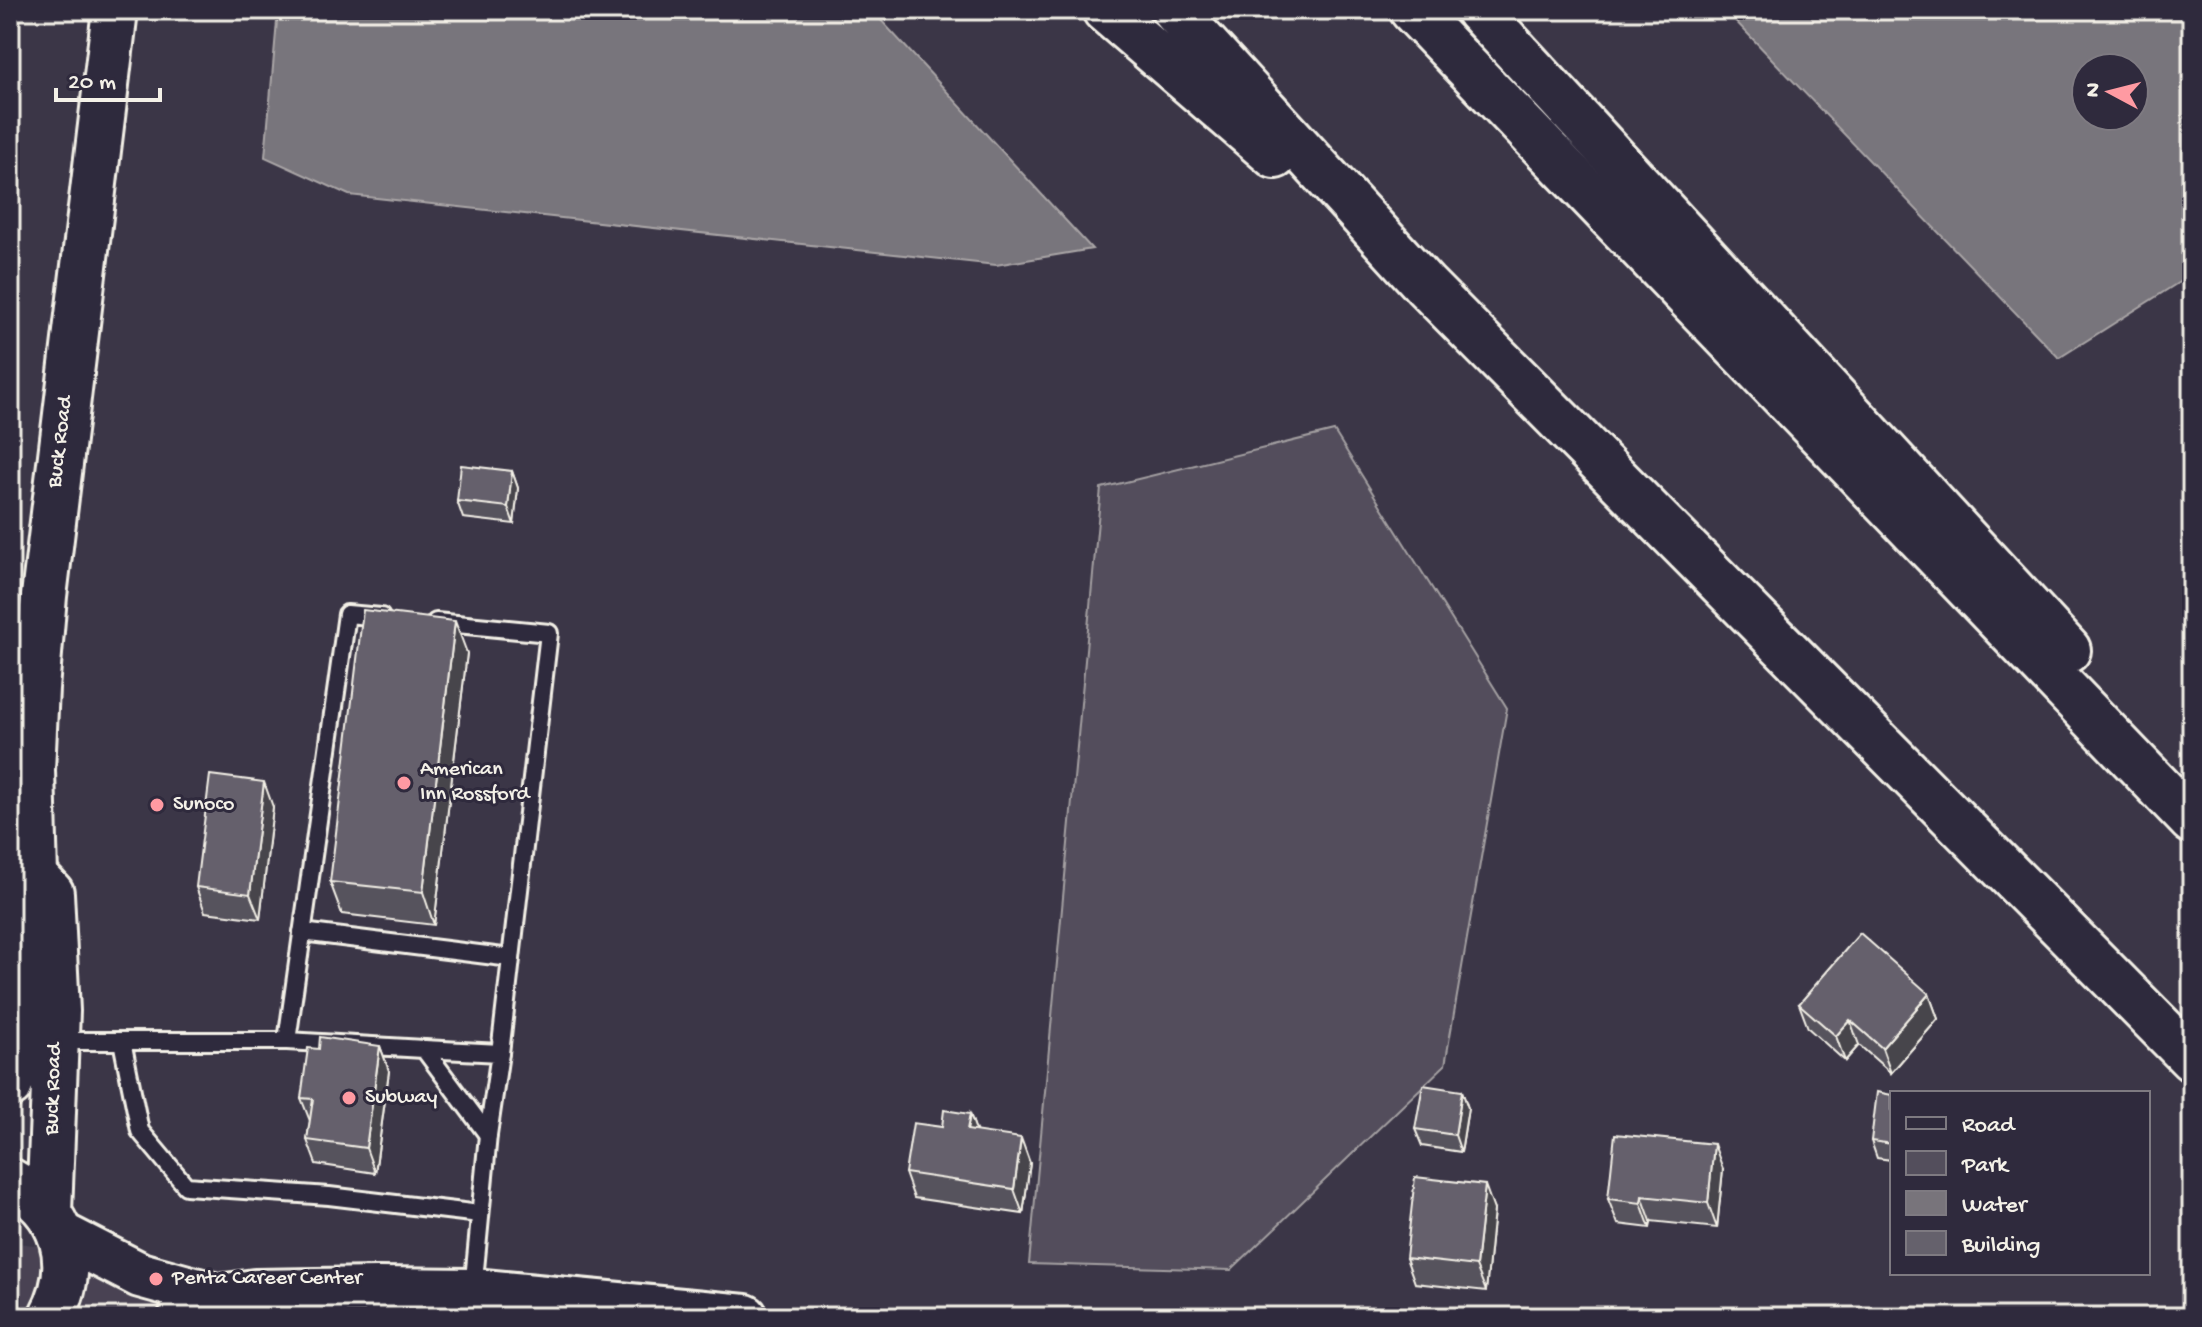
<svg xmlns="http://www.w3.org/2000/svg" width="2202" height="1327" font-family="'Gochi Hand',sans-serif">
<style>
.built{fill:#484352}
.green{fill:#534e5c;stroke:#a4a0a2;stroke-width:2}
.water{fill:#78747b;stroke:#aaa6a7;stroke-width:2;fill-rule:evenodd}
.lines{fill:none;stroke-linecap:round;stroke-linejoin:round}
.lane-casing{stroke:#f4f1e8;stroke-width:22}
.secondary-casing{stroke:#f4f1e8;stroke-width:50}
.highway-casing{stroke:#f4f1e8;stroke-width:50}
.lane{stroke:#2f2a3d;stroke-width:16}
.secondary{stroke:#2f2a3d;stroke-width:44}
.highway{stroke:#2f2a3d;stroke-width:44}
.wall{fill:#57535d;stroke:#f4f1e8;stroke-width:2}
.shaded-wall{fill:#47444c;stroke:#f4f1e8;stroke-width:2}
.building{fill:#65616c;stroke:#f4f1e8;stroke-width:2}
.poi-dot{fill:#ff9aa2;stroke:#2f2a3d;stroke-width:3}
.labels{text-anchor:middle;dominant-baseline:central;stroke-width:6;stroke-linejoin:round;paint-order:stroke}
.street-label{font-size:22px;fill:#f4f1e8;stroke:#2f2a3d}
.poi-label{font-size:22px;fill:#f4f1e8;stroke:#2f2a3d;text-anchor:start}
</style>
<rect width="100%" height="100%" fill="#3b3647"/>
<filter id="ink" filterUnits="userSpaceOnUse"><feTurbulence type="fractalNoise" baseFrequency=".0125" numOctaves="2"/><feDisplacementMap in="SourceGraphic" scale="16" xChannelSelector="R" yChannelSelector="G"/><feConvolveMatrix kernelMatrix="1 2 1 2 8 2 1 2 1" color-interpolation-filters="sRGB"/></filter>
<g filter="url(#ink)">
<polygon class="built" points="10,1242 595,1317 10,1317"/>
<polygon class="green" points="1334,431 1507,708 1445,1065 1231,1270 1029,1264 1101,488"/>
<g class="water">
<polygon points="278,10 862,10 880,19 1092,249 996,265 349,195 265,157"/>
<path d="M1725,10H2192V274L2059,358ZM2086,68H2134V116H2086Z"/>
</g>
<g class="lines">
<g class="lane-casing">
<g id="lane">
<polyline points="436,622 549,633 500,1053"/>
<polyline points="302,932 511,958"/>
<polyline points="57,1041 287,1041 424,1049 488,1135"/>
<polyline points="122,1041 140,1131 186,1186 329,1196 480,1214"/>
<polyline points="287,1041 347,614 381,617"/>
<polyline points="424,1049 500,1053 488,1135 473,1290"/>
</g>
</g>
<g class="secondary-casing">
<g id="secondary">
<polyline points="35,876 51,893 57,1011 49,1212"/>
<polyline points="10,1085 22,1045 24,996 14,921 35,876 32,770 36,688 44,596 115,10"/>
<path d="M10,1181C64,1210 80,1263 51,1317"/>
<polyline points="60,1234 140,1275 220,1297"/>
<polyline points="181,1317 220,1297 255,1292 377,1290 473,1291 745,1317"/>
</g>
</g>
<g class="highway-casing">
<g id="highway">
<polyline points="1105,10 1275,156"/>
<polyline points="1174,10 1425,285 2192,1059"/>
<polyline points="1412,10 2192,821"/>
<polyline points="1478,10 2068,650"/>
</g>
</g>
<use href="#lane" class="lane"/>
<use href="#secondary" class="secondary"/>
<use href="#highway" class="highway"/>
</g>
<g class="wall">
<polygon points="512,471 518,488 514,524 463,518 457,501"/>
<polygon points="467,653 434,925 342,914 330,882"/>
<polygon points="273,807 260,919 205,912 196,887"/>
<polygon points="1929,994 1938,1019 1891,1073 1859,1045 1845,1061 1808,1028 1799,1004"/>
<polygon points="380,1046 389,1071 375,1173 316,1164 307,1140 310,1121 301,1098 319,1049"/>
<polygon points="1462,1091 1468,1108 1461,1152 1422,1146 1415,1129"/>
<polygon points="1892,1095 1892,1160 1877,1158 1871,1141"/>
<polygon points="970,1114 976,1131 1030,1163 1023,1214 914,1198 905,1173 942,1127"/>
<polygon points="1723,1169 1717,1228 1651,1221 1650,1228 1618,1224 1608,1199"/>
<polygon points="1494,1210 1486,1291 1415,1283 1406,1258"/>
</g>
<g class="shaded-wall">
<polygon points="512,471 518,488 514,524 508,507"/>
<polygon points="455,621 467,653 434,925 423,892"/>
<polygon points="264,782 273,807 260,919 250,894"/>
<polygon points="1929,994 1938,1019 1891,1073 1882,1048"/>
<polygon points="1850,1020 1859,1045 1845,1061 1836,1036"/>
<polygon points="380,1046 389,1071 375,1173 366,1148"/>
<polygon points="1462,1091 1468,1108 1461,1152 1455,1135"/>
<polygon points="970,1114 979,1139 967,1130"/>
<polygon points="1021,1138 1030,1163 1023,1214 1014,1189"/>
<polygon points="1714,1144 1723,1169 1717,1228 1708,1203"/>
<polygon points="1485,1185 1494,1210 1486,1291 1476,1266"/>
<polygon points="1642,1196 1651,1221 1650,1228 1641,1203"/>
</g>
<g class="building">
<polygon points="461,465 512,471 508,507 457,501"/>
<polygon points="363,610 455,621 423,892 330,882"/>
<polygon points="210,775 264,782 250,894 196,887"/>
<polygon points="1860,933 1929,994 1882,1048 1850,1020 1836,1036 1799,1004"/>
<polygon points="320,1037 380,1046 366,1148 307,1140 313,1099 301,1098 308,1048 319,1049"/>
<polygon points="1423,1085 1462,1091 1455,1135 1415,1129"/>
<polygon points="1877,1092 1892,1095 1892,1144 1871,1141"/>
<polygon points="944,1110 970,1114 967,1130 1021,1138 1014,1189 905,1173 913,1123 942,1127"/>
<polygon points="1615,1134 1714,1144 1708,1203 1642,1196 1641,1203 1608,1199"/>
<polygon points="1415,1177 1485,1185 1476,1266 1406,1258"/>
</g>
</g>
<g class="poi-dot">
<circle cx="404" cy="783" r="8"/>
<circle cx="157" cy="805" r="8"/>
<circle cx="349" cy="1098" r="8"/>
<circle cx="156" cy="1279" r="8"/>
</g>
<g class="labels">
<g class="street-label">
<text transform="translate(61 442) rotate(-83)">Buck Road</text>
<text transform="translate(54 1089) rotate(-88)">Buck Road</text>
</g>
<g class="poi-label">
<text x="420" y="770">American<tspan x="420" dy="25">Inn Rossford</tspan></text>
<text x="173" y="805">Sunoco</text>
<text x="365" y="1098">Subway</text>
<text x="172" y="1279">Penta Career Center</text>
</g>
</g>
<rect width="2202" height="1327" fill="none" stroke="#2f2a3d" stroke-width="40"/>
<rect x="20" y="20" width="2162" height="1287" fill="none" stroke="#f4f1e8" stroke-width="3" filter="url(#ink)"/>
<rect x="1890" y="1091" width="260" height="184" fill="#2f2a3d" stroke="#7e7a81" stroke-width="2"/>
<rect x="1906" y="1117" width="40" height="12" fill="#2f2a3d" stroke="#7e7a81" stroke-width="2"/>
<text x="1962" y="1131" font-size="24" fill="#f4f1e8">Road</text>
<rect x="1906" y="1151" width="40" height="24" fill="#534e5c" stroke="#7e7a81" stroke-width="2"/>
<text x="1962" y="1171" font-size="24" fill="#f4f1e8">Park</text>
<rect x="1906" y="1191" width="40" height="24" fill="#78747b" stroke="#7e7a81" stroke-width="2"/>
<text x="1962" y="1211" font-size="24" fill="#f4f1e8">Water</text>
<rect x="1906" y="1231" width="40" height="24" fill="#65616c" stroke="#7e7a81" stroke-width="2"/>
<text x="1962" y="1251" font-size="24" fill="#f4f1e8">Building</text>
<g transform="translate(2110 92) rotate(277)"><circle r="38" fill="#2f2a3d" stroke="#7e7a81" stroke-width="2"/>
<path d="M0-6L14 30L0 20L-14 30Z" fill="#ff9aa2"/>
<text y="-12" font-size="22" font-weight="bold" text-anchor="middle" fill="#f4f1e8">N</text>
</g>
<path d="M56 88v12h104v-12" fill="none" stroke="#f4f1e8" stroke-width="4"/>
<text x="68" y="88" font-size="24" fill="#f4f1e8" stroke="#2f2a3d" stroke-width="6" paint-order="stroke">20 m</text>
</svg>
